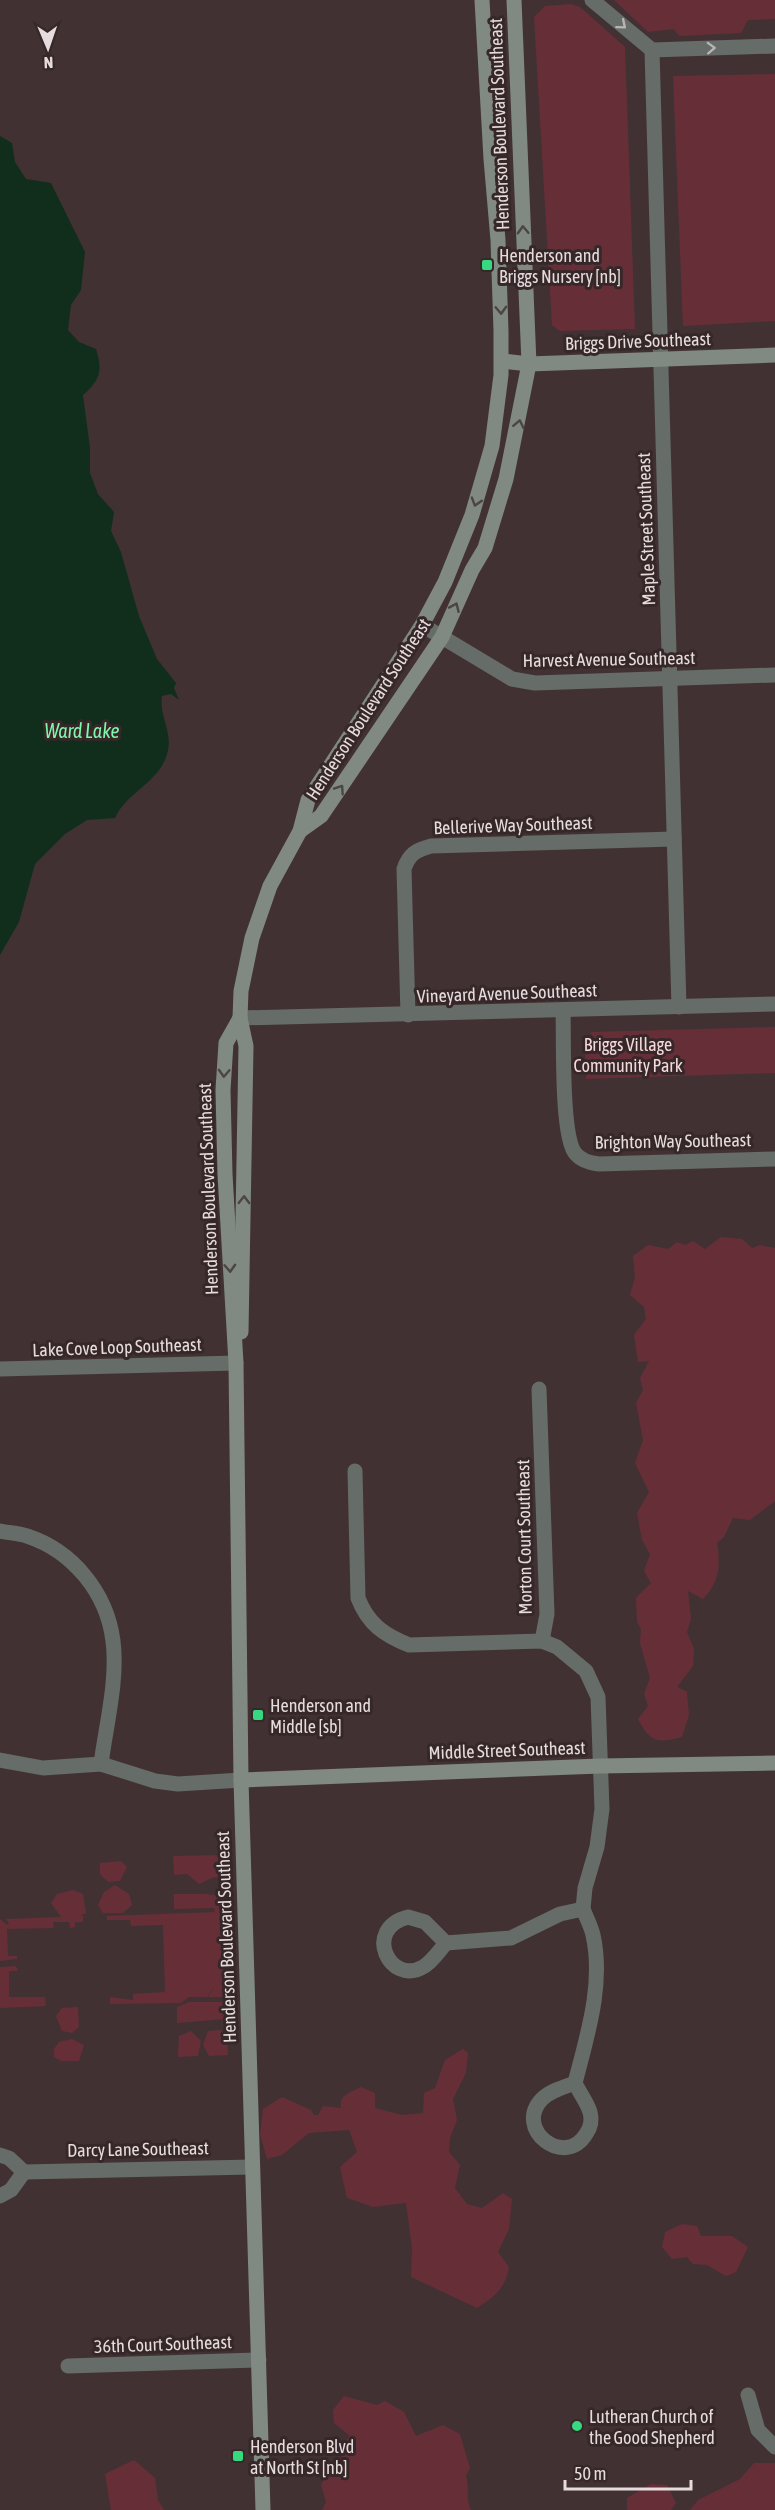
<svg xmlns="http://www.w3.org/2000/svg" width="775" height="2510" font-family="'Asap Condensed',sans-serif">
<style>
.green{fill:#662f38}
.water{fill:#102e1b}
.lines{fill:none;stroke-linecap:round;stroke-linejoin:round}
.street{stroke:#666c67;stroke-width:15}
.secondary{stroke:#808a82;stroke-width:15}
.oneway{stroke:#b9b5b4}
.oneway2{stroke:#4c4544}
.poi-dot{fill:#36d880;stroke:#362729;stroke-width:2}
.labels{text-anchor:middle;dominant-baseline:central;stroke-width:6;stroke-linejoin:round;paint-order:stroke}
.street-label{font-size:18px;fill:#e6dcdd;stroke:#362729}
.poi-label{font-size:18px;fill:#e6dcdd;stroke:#362729;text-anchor:start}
.park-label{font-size:18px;fill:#f5dadd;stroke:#362729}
.water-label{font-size:20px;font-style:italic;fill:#7ff8ab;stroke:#362729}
</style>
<rect width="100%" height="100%" fill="#413133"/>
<g class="green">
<polygon points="614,0 775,0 775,19 748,20 741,33 679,36 674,29 648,32"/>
<polygon points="571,4 580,7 625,47 635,329 560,331 552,325 534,17 545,6"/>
<polygon points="775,74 775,321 683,326 673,76"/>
<polygon points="775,1027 775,1073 586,1079 585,1040 592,1043 595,1053 604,1044 596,1041 590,1032"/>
<path d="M721,1237L742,1239L752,1248L760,1245L775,1248V1501L750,1520L733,1518L724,1537L717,1543C721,1567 719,1582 703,1599L688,1591L691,1619L687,1632L694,1649L693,1666L677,1687L687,1692L689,1715L682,1737C657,1744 650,1742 638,1719L648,1706L644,1694L650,1678L640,1643L641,1629L637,1622L636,1598L651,1583L644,1571L650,1554L642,1540L637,1513L649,1492L635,1463L643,1440L636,1403L643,1390L640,1378L649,1361L638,1362L634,1335L646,1319L644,1307L630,1295L635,1277L633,1256L648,1245L668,1249L677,1242L685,1245L693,1241L705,1249Z"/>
<polygon points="224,1855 227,1861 222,1878 214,1877 199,1884 187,1874 174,1875 173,1856"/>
<polygon points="121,1861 127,1867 120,1881 108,1882 100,1874 100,1863"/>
<polygon points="115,1885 129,1894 132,1905 123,1913 103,1913 98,1905 104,1892"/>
<polygon points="73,1890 83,1894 86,1913 80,1916 83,1916 83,1922 75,1922 75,1927 70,1928 69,1922 53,1922 54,1928 7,1929 8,1956 17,1956 17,1959 0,1961 0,1919 7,1925 9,1923 6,1919 61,1917 51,1903 57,1894"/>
<polygon points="174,1894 207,1894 223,1897 226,1997 208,1997 216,1984 207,1997 189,1997 181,2003 110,2004 110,1997 133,2000 133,1994 165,1992 163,1925 131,1926 130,1920 107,1920 107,1916 215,1912 214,1908 174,1909"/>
<polygon points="16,1966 18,1971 9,1971 9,1997 45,1997 46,2006 0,2008 0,1967"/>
<polygon points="189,2002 226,2002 226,2019 177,2023 177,2007"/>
<polygon points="78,2007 79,2027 72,2033 62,2031 56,2016 62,2008"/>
<polygon points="220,2030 227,2034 228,2055 209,2056 203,2045 208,2031"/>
<polygon points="191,2031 201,2041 198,2056 178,2057 179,2036"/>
<polygon points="72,2039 84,2045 79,2061 61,2061 54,2057 54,2049 59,2042"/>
<path d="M463,2049L468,2053L466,2073L453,2099L457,2120L450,2138L449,2152L460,2165L455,2188L467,2204L482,2208L503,2193L512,2199L509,2229L498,2252L509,2267C505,2289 495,2296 477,2308L411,2277L412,2248L406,2203L373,2207L347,2198L340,2167L357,2152L349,2130L309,2133L282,2155L267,2159L260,2134L263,2109L282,2097L311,2110L314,2115H318L323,2106L341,2108C339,2094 350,2093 361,2087L375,2093V2108L402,2115L423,2113L424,2093L435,2088L445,2060Z"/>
<polygon points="682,2224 697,2226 701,2236 732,2236 748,2247 736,2272 726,2276 707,2265 693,2264 687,2257 672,2259 662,2247 665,2232"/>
<path d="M344,2396L377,2405L385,2401L404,2412L416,2436L443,2425L460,2434L470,2468L466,2476C470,2488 465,2498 471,2510H322L326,2502L321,2485L327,2473L344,2464L341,2452L349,2435L334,2423L333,2410Z"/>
<polygon points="134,2460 155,2478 158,2500 164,2510 111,2510 105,2474"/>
<polygon points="754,2463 775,2463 775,2510 690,2510 698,2500 740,2479"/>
<polygon points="651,2484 667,2485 676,2503 671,2510 627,2510 627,2498"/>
</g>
<path class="water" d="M0,136L12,143L15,162L26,179L51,183L85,252L81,290L71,305L68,330L79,342L96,349C103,371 100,380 83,395L90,448V473L98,494L114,512L111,531L121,552L139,616L157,659L176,683L174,688L179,700L171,694L162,696C159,715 172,731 168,750C162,782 127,791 115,818L87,820L65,834L35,864L19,922L0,955Z"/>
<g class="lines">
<g class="street">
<polyline points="592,0 652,50 775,46"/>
<polyline points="652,50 679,1007"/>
<polyline points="422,625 512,679 535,683 775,675"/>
<path d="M563,1011C564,1038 561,1135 575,1153C581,1161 590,1163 599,1164L775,1159"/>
<path d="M408,1015L404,869C409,854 416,850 431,846L674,839"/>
<polyline points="240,1018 775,1004"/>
<polyline points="0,1369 236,1363"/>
<polyline points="539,1389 547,1614 542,1641"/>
<path d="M355,1471L358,1598C368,1624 384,1635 409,1645L542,1641L557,1647L586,1671L598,1697L602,1809L597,1847L585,1888L583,1909L560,1914L511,1938L446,1943"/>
<path d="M0,1531C9,1533 19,1533 27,1536C73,1551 107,1593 113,1641C118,1680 106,1725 101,1764"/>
<polyline points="0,1760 43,1768 101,1764 155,1781 178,1784 241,1780"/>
<path d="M408,1917L425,1922L446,1943C439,1951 432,1962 423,1967C390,1986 362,1929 408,1917Z"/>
<path d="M575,2083C579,2092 587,2102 590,2112C592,2119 591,2127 586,2134C565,2169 513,2129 542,2099C550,2091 564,2087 575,2083Z"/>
<path d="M575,2083C587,2036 604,1984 593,1935C591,1926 586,1917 583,1909"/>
<polyline points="0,2155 9,2158 24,2172 11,2190 0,2196"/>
<polyline points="24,2172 252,2167"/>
<polyline points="68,2366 259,2360"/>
<polyline points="748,2395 758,2430 775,2447"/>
</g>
<g class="secondary">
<polyline points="502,361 529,364 775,355"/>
<polyline points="300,831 321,816 442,637 472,570 485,548 506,479 529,364 514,0"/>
<polyline points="240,1018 226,1043 223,1090 225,1174 236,1363 241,1780 263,2510"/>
<polyline points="241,1332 246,1046 240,1018 241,991 252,938 270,886 300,831 308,800 422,625 445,582 472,515 492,446 501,375 501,331 498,240 491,159 482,0"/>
<polyline points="241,1780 600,1766 775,1763"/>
</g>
</g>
<defs><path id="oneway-chevron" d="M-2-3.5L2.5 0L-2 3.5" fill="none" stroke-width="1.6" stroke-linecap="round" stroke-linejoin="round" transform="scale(1.5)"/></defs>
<g class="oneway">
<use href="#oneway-chevron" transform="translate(622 25) rotate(40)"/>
<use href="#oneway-chevron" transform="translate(711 48) rotate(-2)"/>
</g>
<g class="oneway2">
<use href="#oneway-chevron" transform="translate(523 230) rotate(-92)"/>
<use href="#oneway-chevron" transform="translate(501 310) rotate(88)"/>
<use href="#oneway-chevron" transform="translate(519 424) rotate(-78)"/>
<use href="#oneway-chevron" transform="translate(476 502) rotate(107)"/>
<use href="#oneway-chevron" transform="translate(455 607) rotate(-66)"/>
<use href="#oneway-chevron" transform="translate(340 789) rotate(-56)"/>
<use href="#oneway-chevron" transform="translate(224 1073) rotate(93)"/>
<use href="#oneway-chevron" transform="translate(244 1200) rotate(-89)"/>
<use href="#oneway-chevron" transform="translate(230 1268) rotate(87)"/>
</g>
<g class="poi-dot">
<rect x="481" y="259" width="12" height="12" rx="3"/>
<rect x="252" y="1709" width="12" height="12" rx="3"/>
<circle cx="577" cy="2426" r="6"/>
<rect x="232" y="2450" width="12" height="12" rx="3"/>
</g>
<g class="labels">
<g class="street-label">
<text transform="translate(499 124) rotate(-92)">Henderson Boulevard Southeast</text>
<text transform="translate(638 341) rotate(-2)">Briggs Drive Southeast</text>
<text transform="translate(646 529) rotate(-92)">Maple Street Southeast</text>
<text transform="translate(609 659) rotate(-1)">Harvest Avenue Southeast</text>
<text transform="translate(368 709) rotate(-57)">Henderson Boulevard Southeast</text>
<text transform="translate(513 825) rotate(-2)">Bellerive Way Southeast</text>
<text transform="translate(507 993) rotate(-2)">Vineyard Avenue Southeast</text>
<text transform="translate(673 1141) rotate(-1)">Brighton Way Southeast</text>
<text transform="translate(208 1189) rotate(-92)">Henderson Boulevard Southeast</text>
<text transform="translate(117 1347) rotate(-2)">Lake Cove Loop Southeast</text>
<text transform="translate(524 1537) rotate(-91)">Morton Court Southeast</text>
<text transform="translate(507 1750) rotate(-2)">Middle Street Southeast</text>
<text transform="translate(226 1937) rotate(-92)">Henderson Boulevard Southeast</text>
<text transform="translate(138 2149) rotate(-1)">Darcy Lane Southeast</text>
<text transform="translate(163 2344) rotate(-2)">36th Court Southeast</text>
</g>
<g class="poi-label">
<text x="499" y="255">Henderson and<tspan x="499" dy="21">Briggs Nursery [nb]</tspan></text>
<text x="270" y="1705">Henderson and<tspan x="270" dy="21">Middle [sb]</tspan></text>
<text x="589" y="2416">Lutheran Church of<tspan x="589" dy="21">the Good Shepherd</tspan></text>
<text x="250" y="2446">Henderson Blvd<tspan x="250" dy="21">at North St [nb]</tspan></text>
</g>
<g class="park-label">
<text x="628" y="1044">Briggs Village<tspan x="628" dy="21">Community Park</tspan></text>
</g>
<g class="water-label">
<text x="82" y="730">Ward Lake</text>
</g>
</g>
<g transform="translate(48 48) rotate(178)" stroke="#362729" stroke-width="4.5" paint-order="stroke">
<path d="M0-4.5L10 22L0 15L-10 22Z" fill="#e6dcdd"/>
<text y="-9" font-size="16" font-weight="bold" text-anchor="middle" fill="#e6dcdd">N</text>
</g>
<path d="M565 2480v9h126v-9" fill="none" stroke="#e6dcdd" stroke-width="3"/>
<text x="574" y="2480" font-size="18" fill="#e6dcdd" stroke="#362729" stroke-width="4.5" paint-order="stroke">50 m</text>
</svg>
